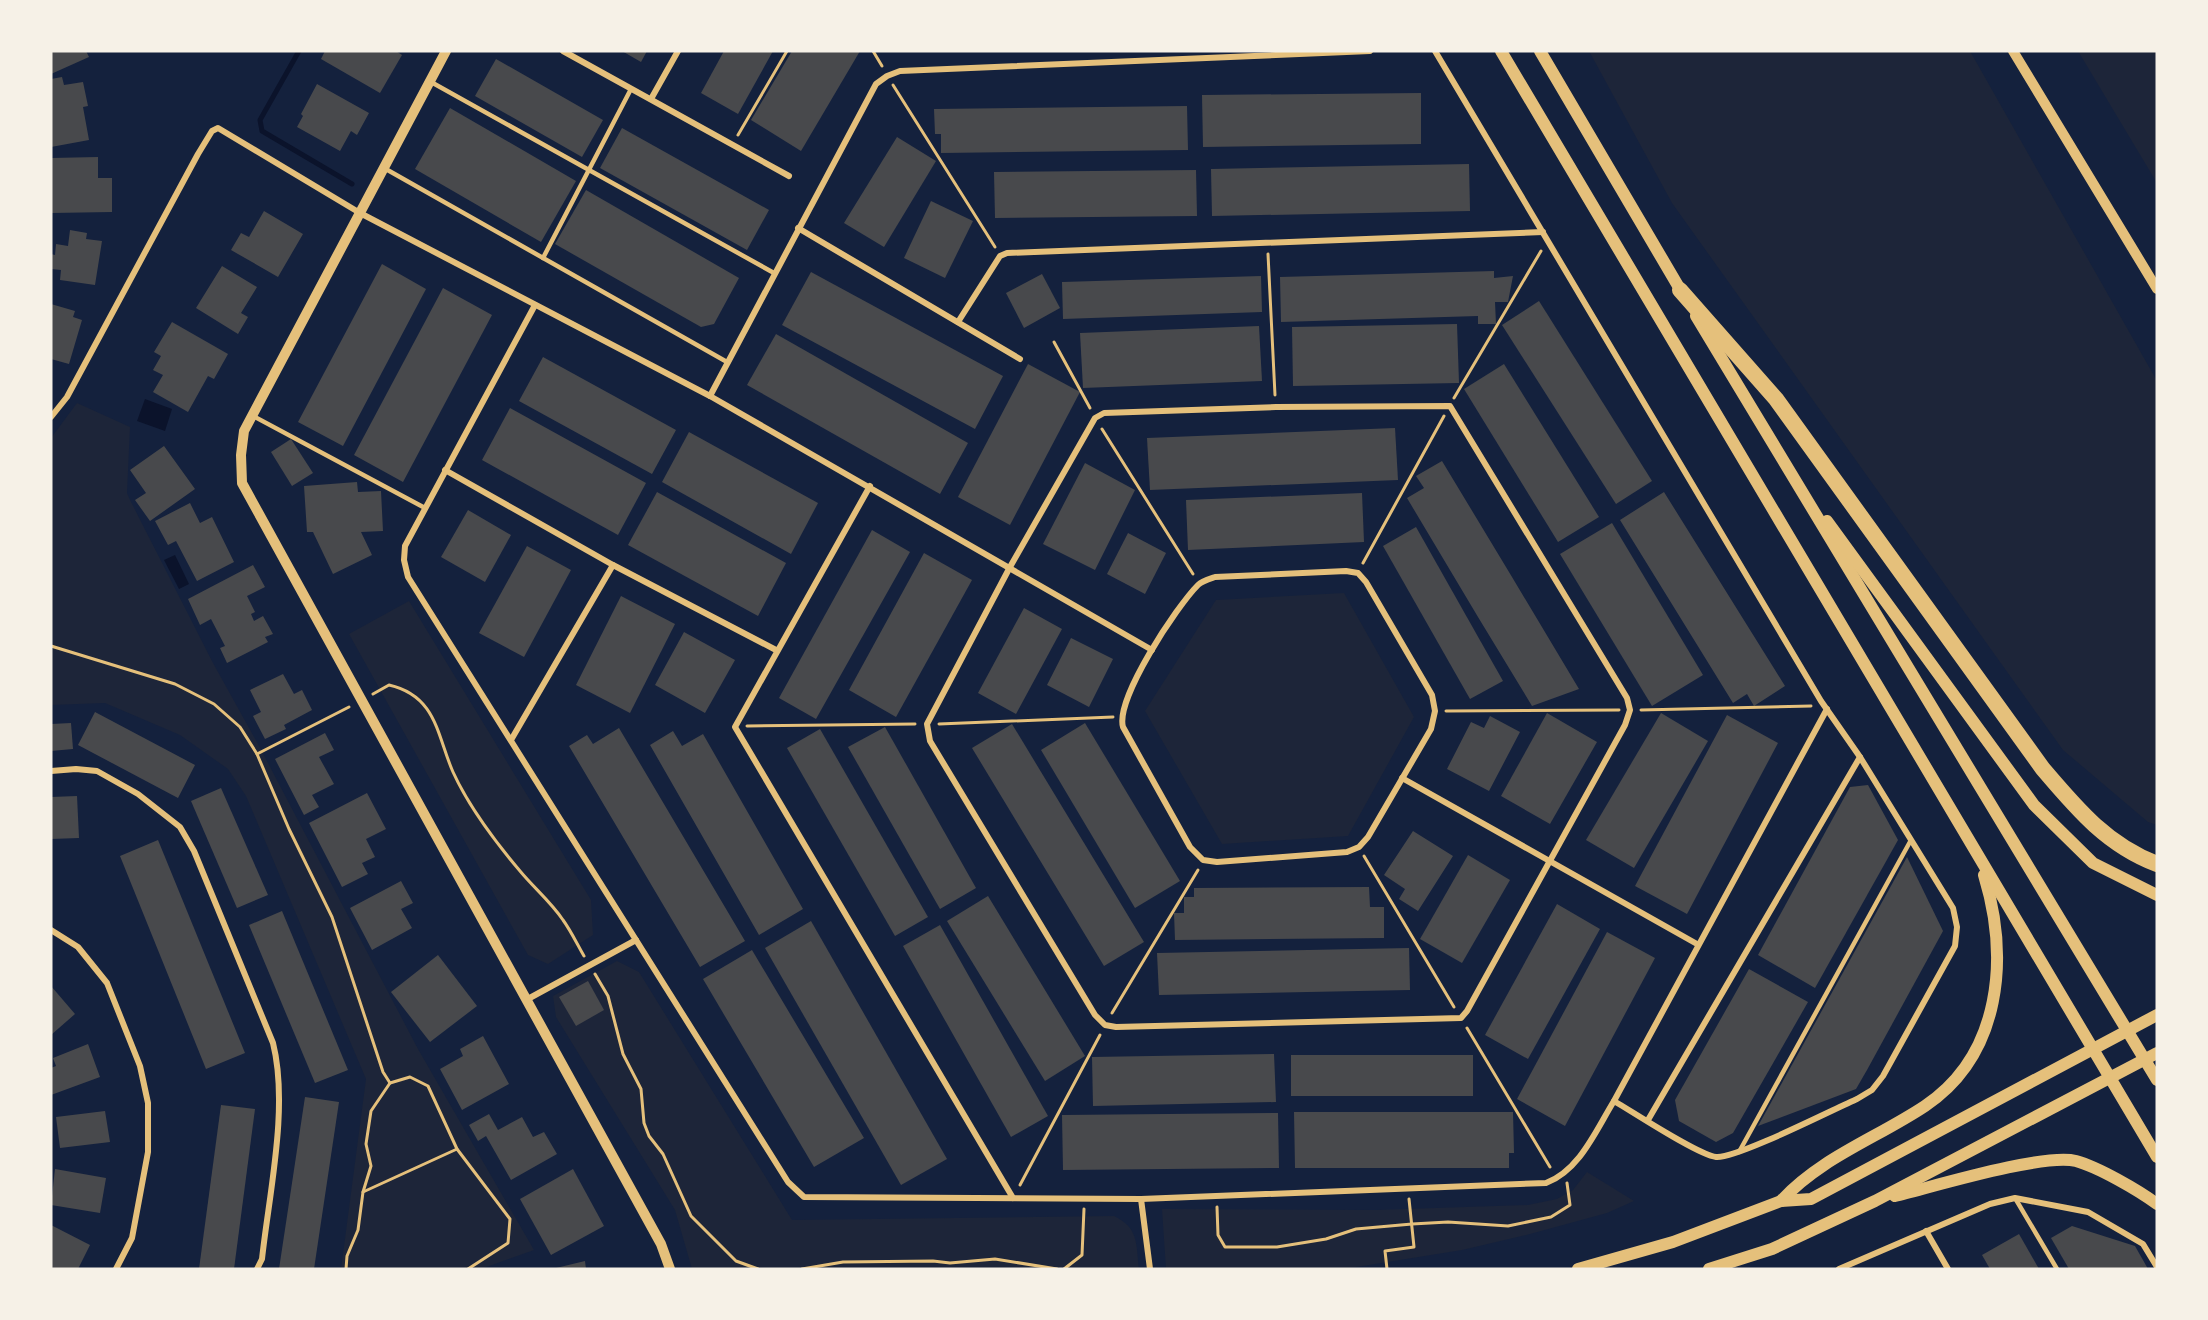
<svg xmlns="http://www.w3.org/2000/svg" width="2208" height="1320" font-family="Manrope,sans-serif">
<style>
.green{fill:#1d2539}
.water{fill:#0b132b}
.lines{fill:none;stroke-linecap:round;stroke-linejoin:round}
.stream{stroke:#0b132b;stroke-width:5}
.building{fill:#48494c}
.path{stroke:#e5c07b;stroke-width:3}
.service{stroke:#e5c07b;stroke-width:4.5}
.minor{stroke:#e5c07b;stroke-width:6}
.tertiary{stroke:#e5c07b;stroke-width:10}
.secondary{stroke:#e5c07b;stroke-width:12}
.trunk{stroke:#e5c07b;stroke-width:16}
</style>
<rect width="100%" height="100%" fill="#14213d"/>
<g class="green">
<polygon points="1589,51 1970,51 2157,381 2157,825 2148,822 2063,750 1672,203"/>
<polygon points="2078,51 2157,51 2157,183"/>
<polygon points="77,403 130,427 127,493 130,500 213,663 258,744 418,1049 534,1250 481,1269 341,1269 366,1079 246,796 228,769 180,735 105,703 51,705 51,438"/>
<polygon points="1344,593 1414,717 1348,836 1222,844 1145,711 1216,600"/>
<polygon points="409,601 591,900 593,935 548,964 528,955 349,634"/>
<path d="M617,961L639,972L792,1220L1114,1216C1139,1228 1136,1244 1139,1269H692L675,1210L556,1017L553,996Z"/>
<polygon points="1587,1172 1634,1201 1607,1213 1530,1234 1462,1250 1344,1269 1166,1269 1162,1209 1376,1210 1528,1205 1557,1199 1573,1190"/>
</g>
<g class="water">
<polygon points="145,399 172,409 165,431 137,421"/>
<polygon points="175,555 189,584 179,589 164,560"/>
</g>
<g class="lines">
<polyline class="stream" points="299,51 260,120 262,131 352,184"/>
</g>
<g class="building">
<polygon points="51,51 86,51 89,57 51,74"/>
<polygon points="325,51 396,51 402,55 380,93 321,59"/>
<polygon points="622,51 647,51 641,62"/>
<polygon points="724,51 773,51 738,114 701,93"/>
<polygon points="792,51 860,51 801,151 751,120"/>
<polygon points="496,59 603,120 582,157 475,96"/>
<polygon points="62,77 64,85 83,82 88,106 83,107 89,140 51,147 51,79"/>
<polygon points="317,84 369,113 357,135 351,131 340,151 297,127 303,116 301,114"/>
<polygon points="1421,93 1421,144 1203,147 1202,95"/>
<polygon points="1187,106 1188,150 941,153 941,134 935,134 934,109"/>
<polygon points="450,108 576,181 541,242 415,169"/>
<polygon points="622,128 769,210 747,250 600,168"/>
<polygon points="897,137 936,161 884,247 844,223"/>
<polygon points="98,157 98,178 112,178 112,212 51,213 51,158"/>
<polygon points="1469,164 1470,211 1212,216 1211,169"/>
<polygon points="1196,170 1197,216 995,218 994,172"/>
<polygon points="586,190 739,278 714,324 701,327 555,244"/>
<polygon points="931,201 973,221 945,278 904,258"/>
<polygon points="264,211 303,234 278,277 231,250 241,233 249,237"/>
<polygon points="70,230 87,233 86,239 102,241 95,285 60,280 61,270 51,269 51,254 55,255 56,244 68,246"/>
<polygon points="382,264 426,289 343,446 298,422"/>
<polygon points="222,266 257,287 241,313 248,317 238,334 196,308"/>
<polygon points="1494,271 1494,278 1513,276 1508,302 1495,302 1496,324 1478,324 1478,316 1281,322 1280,277"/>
<polygon points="811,272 1003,376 975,429 782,325"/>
<polygon points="1042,274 1060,308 1024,328 1006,293"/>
<polygon points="1261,276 1262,312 1063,319 1062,282"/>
<polygon points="443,288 492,315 403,482 354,455"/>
<polygon points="1539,301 1652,481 1616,504 1502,325"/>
<polygon points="51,304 75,311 73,317 82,320 69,364 51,359"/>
<polygon points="172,322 228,354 214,379 208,376 188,412 153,392 163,375 153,370 161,356 154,352"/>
<polygon points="1457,324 1459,383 1293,386 1292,327"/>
<polygon points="1259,326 1262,381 1083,388 1080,333"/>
<polygon points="776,334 968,443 940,494 747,385"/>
<polygon points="543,357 676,430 652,474 519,401"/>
<polygon points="1028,364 1080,392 1010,525 958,497"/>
<polygon points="1504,364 1599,517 1558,542 1464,389"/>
<polygon points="510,408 646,483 618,535 482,460"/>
<polygon points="1395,428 1398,480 1150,490 1147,438"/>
<polygon points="689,432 818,503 791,554 662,482"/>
<polygon points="291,439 313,473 292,486 271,452"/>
<polygon points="164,446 195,489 150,521 135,500 146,493 130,470"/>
<polygon points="1442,461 1512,577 1579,689 1532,706 1478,617 1407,498 1424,488 1416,476"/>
<polygon points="1085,463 1135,490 1095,570 1043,544"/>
<polygon points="357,482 358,492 381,491 383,531 361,532 372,555 333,574 313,532 307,532 304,486"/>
<polygon points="657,492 786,563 758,616 628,545"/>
<polygon points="1664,492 1785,686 1754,706 1747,694 1733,703 1620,520"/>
<polygon points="1362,493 1364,542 1188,550 1186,500"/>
<polygon points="190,503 200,523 212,517 234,562 197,581 176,541 168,545 155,521"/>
<polygon points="468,510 511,535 485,582 441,557"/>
<polygon points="1612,523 1703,675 1652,706 1560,554"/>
<polygon points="1416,527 1503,681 1470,699 1383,546"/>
<polygon points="872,530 910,552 816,719 779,698"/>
<polygon points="1128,533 1166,553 1145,594 1107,574"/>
<polygon points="527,546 571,570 524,657 479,633"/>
<polygon points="924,553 972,580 896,717 849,690"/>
<polygon points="253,565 265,587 247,596 255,612 251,614 254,621 263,616 273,634 265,637 268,642 227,663 220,648 225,646 211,619 200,625 188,599"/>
<polygon points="621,596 675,624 630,713 576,685"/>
<polygon points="1024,608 1062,629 1016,714 978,693"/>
<polygon points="684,632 735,660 705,713 655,685"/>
<polygon points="1071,638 1113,659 1089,707 1047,685"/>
<polygon points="283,674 294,694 302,690 312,710 284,725 286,729 265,739 253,716 261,712 250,690"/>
<polygon points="95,712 195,765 178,798 78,745"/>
<polygon points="1547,713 1597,742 1550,824 1501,796"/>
<polygon points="1661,713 1708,741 1634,868 1586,840"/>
<polygon points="1727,715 1778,743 1687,914 1635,886"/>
<polygon points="1490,716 1520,732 1489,791 1447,769 1471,722 1484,728"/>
<polygon points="71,723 73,749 51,751 51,724"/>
<polygon points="1085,723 1180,881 1135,908 1041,750"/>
<polygon points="1012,724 1144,942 1104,966 972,748"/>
<polygon points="885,727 976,888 940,909 848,747"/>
<polygon points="619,728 745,941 700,967 569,746 587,735 593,744"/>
<polygon points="820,729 928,917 895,936 787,748"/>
<polygon points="673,731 682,746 703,734 803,909 759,935 650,745"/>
<polygon points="325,733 334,750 319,757 334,784 312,795 319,807 304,815 275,759"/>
<polygon points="1868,785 1898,840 1815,988 1758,955 1850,787"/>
<polygon points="221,788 268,895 237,908 191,801"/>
<polygon points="367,793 386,829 366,839 375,857 362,863 368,874 342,887 309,823"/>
<polygon points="77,796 79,838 51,839 51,797"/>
<polygon points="1413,831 1453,856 1418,911 1399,899 1405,889 1384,875"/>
<polygon points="158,840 245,1053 206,1069 120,856"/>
<polygon points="1468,855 1510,880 1462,963 1420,939"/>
<polygon points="1907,857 1943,931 1867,1070 1856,1089 1758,1126"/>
<polygon points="401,881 413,903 401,909 412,928 372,950 350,908"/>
<polygon points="1369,887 1370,907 1384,907 1384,938 1175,940 1174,913 1184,913 1184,897 1194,897 1194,888"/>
<polygon points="988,896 1085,1056 1045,1081 947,921"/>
<polygon points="1557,904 1600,929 1528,1059 1485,1035"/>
<polygon points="282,911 348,1070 315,1083 249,925"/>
<polygon points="811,921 947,1159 901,1185 765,948"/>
<polygon points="940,925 1048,1116 1011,1137 903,946"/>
<polygon points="1607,932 1655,958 1565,1126 1517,1099"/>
<polygon points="1409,948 1410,990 1159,995 1157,953"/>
<polygon points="752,950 864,1138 814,1167 703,979"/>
<polygon points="438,955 477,1006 430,1042 391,992"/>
<polygon points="1749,969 1808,1002 1733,1133 1716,1142 1679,1121 1675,1100"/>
<polygon points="588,981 604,1010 576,1026 559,997"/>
<polygon points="51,986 75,1014 51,1035"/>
<polygon points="483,1036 509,1084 462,1110 440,1069 463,1056 460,1049"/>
<polygon points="88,1044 100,1077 51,1095 51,1068 56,1066 53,1058"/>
<polygon points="1274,1054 1276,1102 1093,1106 1092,1057"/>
<rect x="1291" y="1055" width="182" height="41"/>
<polygon points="305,1097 339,1102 314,1269 279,1269"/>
<polygon points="221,1105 255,1109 234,1269 199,1269"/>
<polygon points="105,1111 110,1142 60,1148 56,1117"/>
<polygon points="1294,1112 1513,1112 1514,1153 1509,1153 1509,1168 1295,1168"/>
<polygon points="1278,1113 1279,1168 1063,1170 1062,1115"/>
<polygon points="489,1114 498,1130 522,1117 533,1137 544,1132 557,1154 511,1180 486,1136 478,1141 469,1125"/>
<polygon points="55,1169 106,1178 100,1213 51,1205"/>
<polygon points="573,1169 604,1226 551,1255 520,1199"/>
<polygon points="51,1225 90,1245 78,1269 51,1269"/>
<polygon points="2072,1226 2135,1246 2148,1269 2069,1269 2051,1238"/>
<polygon points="2019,1234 2039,1269 1990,1269 1982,1255"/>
<polygon points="585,1261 586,1269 556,1269 556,1268"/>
</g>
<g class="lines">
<g class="path">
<polyline points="873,51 882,66"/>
<polyline points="893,85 995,247"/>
<polyline points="738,135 787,51"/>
<polyline points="1268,254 1275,395"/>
<polyline points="1054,342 1090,408"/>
<polyline points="1454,398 1541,251"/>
<polyline points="1102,429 1193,574"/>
<polyline points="1363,563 1444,416"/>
<polyline points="51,646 175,684 214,704 240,727 257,754 289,829 332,917 383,1072 390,1083 410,1077 428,1086 457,1149 510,1219 508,1243 468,1269"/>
<path d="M373,694L389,685C437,696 437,736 453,772C468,805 497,844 520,871C534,888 551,902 563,920C571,931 577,944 584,956"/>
<polyline points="1641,710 1811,706"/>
<polyline points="1446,711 1619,710"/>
<polyline points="939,724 1113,717"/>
<polyline points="747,726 915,724"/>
<polyline points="257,754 349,707"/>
<polyline points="1364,856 1454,1007"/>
<polyline points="595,974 608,996 623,1054 641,1089 644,1123 649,1136 663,1154 691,1216 736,1261 758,1269"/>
<polyline points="1112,1013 1198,870"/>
<polyline points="1467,1028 1550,1167"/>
<polyline points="1020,1185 1100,1035"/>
<polyline points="363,1192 371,1166 366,1144 371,1111 390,1083"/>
<polyline points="1217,1207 1218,1235 1225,1247 1277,1247 1326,1239 1356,1229 1412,1224 1448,1222 1508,1226 1551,1217 1570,1205 1567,1183"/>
<polyline points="346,1269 347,1256 358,1230 363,1192 457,1149"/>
<polyline points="802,1269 843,1262 933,1261 950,1263 995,1259 1057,1269"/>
<polyline points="1064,1269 1082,1255 1084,1209"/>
<polyline points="1387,1269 1385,1251 1414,1247 1409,1199"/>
</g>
<g class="service">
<polyline points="431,82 774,273"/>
<polyline points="384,168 727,362"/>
<polyline points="543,258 631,89"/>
<polyline points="253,416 425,508"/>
<polyline points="1739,1152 1911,840"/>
<polyline points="2015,1198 2057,1269"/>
</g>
<g class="minor">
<polyline points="563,51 789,176"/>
<path d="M1435,51L1821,701L1860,757L1953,908L1957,927L1955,946L1883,1076L1872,1090L1857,1099C1832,1110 1736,1159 1716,1157C1698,1155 1633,1112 1614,1101"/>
<polyline points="651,99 678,51"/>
<polyline points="798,228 1020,359"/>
<path d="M535,305L405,546L404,560L408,577L788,1182L804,1197L1141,1199L1546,1183C1580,1170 1596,1130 1614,1101L1827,709"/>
<polyline points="958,322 1000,256 1007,253 1543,232"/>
<polyline points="710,396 876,84 887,76 900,71 1370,51"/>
<polygon points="1450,406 1627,698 1630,710 1625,725 1467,1011 1461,1018 1116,1027 1105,1025 1095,1015 930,741 927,724 1010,567 1095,418 1104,413 1276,407"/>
<polyline points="51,417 67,397 198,154 212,131 218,128 360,213 710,396 1152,650"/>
<polyline points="445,470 613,565 776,650"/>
<polyline points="870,486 735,727 1013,1198"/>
<path d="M1346,571L1358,573L1366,582L1432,695L1435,711L1431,729L1368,837L1359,847L1347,852L1217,862L1203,860L1190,847L1123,727C1115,699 1177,606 1198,585C1202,581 1209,579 1215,577Z"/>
<polyline points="511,740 613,565"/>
<path d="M51,771L76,769L97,771L138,794L180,827L194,851L273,1043C289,1107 269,1194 262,1259L257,1269"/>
<polyline points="1402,778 1697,944"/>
<polyline points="51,930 78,947 107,983 140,1066 148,1103 148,1152 132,1238 116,1269"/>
<polyline points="526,1000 636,940"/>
<polyline points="1648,1120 1860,757"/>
<polyline points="1141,1199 1150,1269"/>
<polyline points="1926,1231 1948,1269"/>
<polyline points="1839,1269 1990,1204 2015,1198 2088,1212 2143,1244 2157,1267"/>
</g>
<g class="tertiary">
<polyline points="446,51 244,431 241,455 242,483 661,1244 670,1269"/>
<polyline points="2013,51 2157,289"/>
</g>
<g class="secondary">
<polyline points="1501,51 2157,1157"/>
<polyline points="1540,51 1684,296"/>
<polyline points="1696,316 2157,1080"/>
<polyline points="1827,521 2034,805 2093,863 2157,895"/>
<path d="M1895,1196C1932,1187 2043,1153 2076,1161C2098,1167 2138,1190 2157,1204"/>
<path d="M1781,1201C1820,1158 1877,1138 1925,1106C2002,1054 2009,957 1984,875"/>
<polyline points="1578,1269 1673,1242 1781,1201 1811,1199 2157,1015"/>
<polyline points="1709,1269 1772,1249 1875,1201 2157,1053"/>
</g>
<path class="trunk" d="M1680,290L1776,399L2043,769C2077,809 2107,845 2157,864"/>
</g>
<rect width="2208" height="1320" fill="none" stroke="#f6f1e7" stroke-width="105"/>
</svg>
